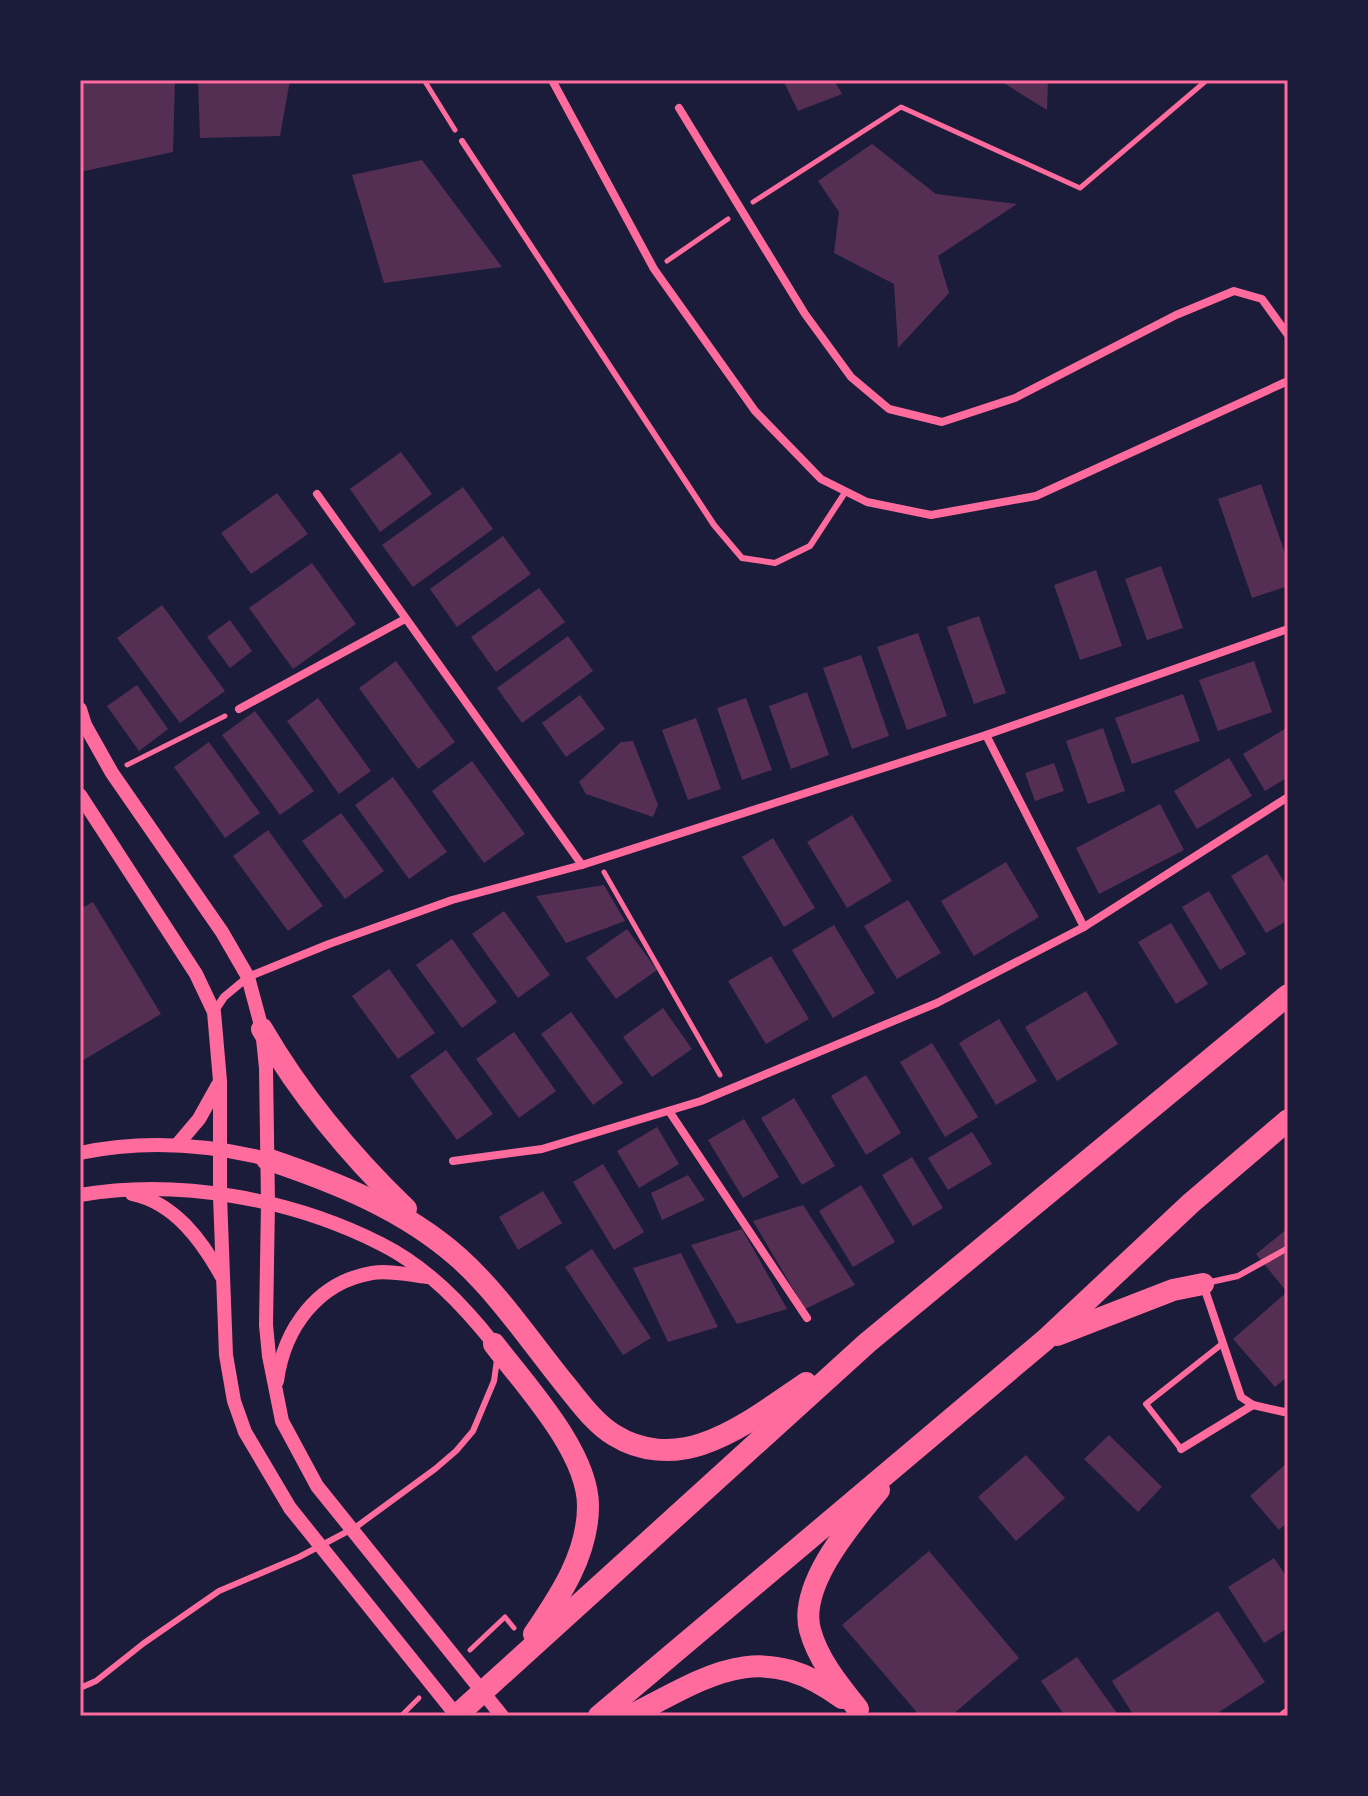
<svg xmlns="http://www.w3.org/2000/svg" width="1368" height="1796" font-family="Raleway,sans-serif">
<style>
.building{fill:#542f53}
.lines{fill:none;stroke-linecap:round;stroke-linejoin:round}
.path{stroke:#ff6b9d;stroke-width:5}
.service{stroke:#ff6b9d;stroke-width:6}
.minor{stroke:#ff6b9d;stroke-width:8}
.tertiary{stroke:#ff6b9d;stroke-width:14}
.trunk{stroke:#ff6b9d;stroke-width:22}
.neatline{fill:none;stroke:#ff6b9d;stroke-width:3}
</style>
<rect width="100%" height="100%" fill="#1b1b3a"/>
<g class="building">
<polygon points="80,80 175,80 173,152 80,172"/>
<polygon points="198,80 290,80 280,136 200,138"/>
<polygon points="783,80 834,80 842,94 798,111"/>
<polygon points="999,80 1048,80 1047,110"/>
<polygon points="872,144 936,194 1017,204 938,256 949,293 898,348 894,284 834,253 839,212 818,181"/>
<polygon points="422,160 502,267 384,283 352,175"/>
<polygon points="401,452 432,494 380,532 350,489"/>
<polygon points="1261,484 1288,562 1288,586 1252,598 1218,499"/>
<polygon points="463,487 493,529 413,587 382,545"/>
<polygon points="277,493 308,534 251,574 221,533"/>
<polygon points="503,536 531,574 457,627 430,589"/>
<polygon points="312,563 356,624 293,669 249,608"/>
<polygon points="1161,566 1183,628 1147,640 1125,579"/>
<polygon points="1096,570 1122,646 1080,660 1054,585"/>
<polygon points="539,588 565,622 496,672 471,637"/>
<polygon points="162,605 225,691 180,723 117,638"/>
<polygon points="979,616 1006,693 974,704 947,627"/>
<polygon points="230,620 252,651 230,668 207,637"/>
<polygon points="918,633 947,716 907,730 877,647"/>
<polygon points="568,636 593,671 522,723 497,688"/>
<polygon points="861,655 889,736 852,749 823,668"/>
<polygon points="396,661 455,742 418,769 359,688"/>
<polygon points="1254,661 1272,712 1218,731 1199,680"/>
<polygon points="137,685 168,729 139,751 107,706"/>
<polygon points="807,692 829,755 791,769 769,706"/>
<polygon points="1183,694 1200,741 1132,764 1115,718"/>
<polygon points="580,695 605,729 566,757 542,723"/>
<polygon points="318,698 371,771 339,794 287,721"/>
<polygon points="746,698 772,770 742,780 717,708"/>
<polygon points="255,711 314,791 280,815 222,735"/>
<polygon points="696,718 721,789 688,800 662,730"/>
<polygon points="1288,727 1288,777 1265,791 1243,754"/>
<polygon points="1103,728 1125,791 1088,804 1066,741"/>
<polygon points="633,741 658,805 653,817 586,794 579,782 621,742"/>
<polygon points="209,742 260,813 225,838 174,767"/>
<polygon points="1229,758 1252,796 1197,829 1174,791"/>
<polygon points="472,761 525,834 484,863 432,791"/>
<polygon points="1054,763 1064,791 1035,801 1025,773"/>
<polygon points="393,777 447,852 409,879 355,805"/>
<polygon points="1160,804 1184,850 1099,894 1076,848"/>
<polygon points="341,813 384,871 345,899 302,841"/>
<polygon points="852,815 892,881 847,908 807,842"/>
<polygon points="268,830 323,906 288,931 233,856"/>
<polygon points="773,838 815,908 784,927 742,857"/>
<polygon points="1267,854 1288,888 1288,920 1266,933 1231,876"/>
<polygon points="1006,862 1039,917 974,956 941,901"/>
<polygon points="604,885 625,921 566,943 536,896"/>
<polygon points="1209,891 1246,954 1220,970 1182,907"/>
<polygon points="908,900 941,953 897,979 864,926"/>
<polygon points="93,902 161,1014 80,1062 80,909"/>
<polygon points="504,911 550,975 518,998 472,934"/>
<polygon points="1171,923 1208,984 1176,1004 1138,942"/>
<polygon points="834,925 875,993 833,1018 792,950"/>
<polygon points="627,929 657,970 616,999 586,958"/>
<polygon points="452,939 497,1002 462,1028 416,965"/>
<polygon points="771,956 809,1019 766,1044 728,981"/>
<polygon points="389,969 435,1033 398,1059 352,996"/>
<polygon points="1086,991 1118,1044 1057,1081 1025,1027"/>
<polygon points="663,1008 692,1049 652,1077 623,1037"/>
<polygon points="571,1012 623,1083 593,1105 541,1034"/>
<polygon points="999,1019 1037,1081 996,1105 959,1043"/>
<polygon points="514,1032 556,1091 519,1118 476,1059"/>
<polygon points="932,1043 978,1117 945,1137 900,1062"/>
<polygon points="446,1050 493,1114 457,1140 410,1076"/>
<polygon points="866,1075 901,1133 866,1155 831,1096"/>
<polygon points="794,1098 835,1166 802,1185 761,1118"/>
<polygon points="744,1119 779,1177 743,1198 708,1140"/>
<polygon points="657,1127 679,1164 639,1188 617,1151"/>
<polygon points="972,1132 992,1164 948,1190 928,1158"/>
<polygon points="912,1157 943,1208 913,1226 882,1175"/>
<polygon points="603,1164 644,1232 614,1250 573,1182"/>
<polygon points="688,1175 705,1200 662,1220 651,1193"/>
<polygon points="861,1185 895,1242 853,1267 819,1211"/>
<polygon points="543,1191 562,1223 518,1250 499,1217"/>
<polygon points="803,1205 855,1285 805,1309 753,1221"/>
<polygon points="1288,1228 1288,1376 1275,1387 1233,1339 1287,1292 1256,1254"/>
<polygon points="742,1229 787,1309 737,1324 691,1245"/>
<polygon points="592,1249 651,1338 623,1355 565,1267"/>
<polygon points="681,1253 718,1327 668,1342 633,1268"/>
<polygon points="1109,1435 1162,1487 1138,1512 1084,1459"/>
<polygon points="1026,1455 1065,1498 1016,1541 978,1497"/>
<polygon points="1288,1462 1288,1522 1279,1530 1250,1496"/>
<polygon points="929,1551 1019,1658 951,1716 920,1716 842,1625"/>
<polygon points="1274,1558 1288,1579 1288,1628 1264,1643 1228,1587"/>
<polygon points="1218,1611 1265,1682 1213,1716 1134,1716 1112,1681"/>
<polygon points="1077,1657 1119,1716 1065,1716 1041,1681"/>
</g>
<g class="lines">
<g class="path">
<polyline points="424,80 455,130"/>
<polyline points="753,202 901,107 1080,188 1207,80"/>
<polyline points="667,261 728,219"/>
<polyline points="127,765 225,716"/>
<polyline points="604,872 720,1075"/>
<polyline points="470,1650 505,1617 514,1628"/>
<polyline points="401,1716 419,1698"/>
</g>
<g class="service">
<polyline points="462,141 714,525 742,558 775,563 810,546 846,491"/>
<polyline points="1206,1283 1238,1276 1288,1248"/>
<polyline points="1181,1449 1146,1404 1222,1344"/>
<polyline points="80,1688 96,1681 144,1643 219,1591 299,1557 356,1527 435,1469 456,1451 473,1431 494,1381 497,1360"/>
</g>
<g class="minor">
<polyline points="552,80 654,269 755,411 821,479 867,502 931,515 1036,496 1288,381"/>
<polyline points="679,108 805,314 851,377 889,409 942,422 1015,398 1176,315 1234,291 1262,299 1288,335"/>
<polyline points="317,494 582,865"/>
<polyline points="239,709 405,619"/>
<polyline points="986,735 1084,927"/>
<polyline points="214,1012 224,997 248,977 329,944 452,900 582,865 986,735 1288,629"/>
<polyline points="669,1111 807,1318"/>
<polyline points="453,1161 542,1149 701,1101 937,1003 1084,927 1288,797"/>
<polyline points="1203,1284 1241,1397 1253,1405 1284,1412 1288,1410"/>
<polyline points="1181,1449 1253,1405"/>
</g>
<g class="tertiary">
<polyline points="80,709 85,725 112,773 222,932 248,977 262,1029 266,1068 268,1203 266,1325 269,1356 282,1421 317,1486 502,1716"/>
<polyline points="80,795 196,974 214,1012 220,1081 220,1196 226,1355 234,1401 245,1432 290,1508 457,1716"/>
<polyline points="177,1145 199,1119 218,1085"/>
<path d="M80,1153C142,1140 206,1144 267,1159"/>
<path d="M132,1194C175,1203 202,1241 222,1277"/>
<path d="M80,1195C179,1178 292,1199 381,1244C427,1267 463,1305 494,1344"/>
<path d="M277,1381C284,1329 317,1282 372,1273C389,1270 410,1275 427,1277"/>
<polyline points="1286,1716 1288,1715"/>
</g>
<g class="trunk">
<path d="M262,1029C301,1096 350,1155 406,1209"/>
<path d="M267,1159C335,1182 404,1209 459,1258C499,1294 530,1341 564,1383C579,1401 594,1423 614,1435C641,1452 673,1454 702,1444C740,1431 772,1406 806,1383"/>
<polyline points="1057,1335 1173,1290 1203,1284"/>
<path d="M494,1344C526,1386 588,1452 588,1506C588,1554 560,1596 534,1634"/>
<path d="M858,1709C839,1685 818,1660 810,1630C798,1585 852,1523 879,1490"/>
<polyline points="456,1716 867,1343 1288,995"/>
<polyline points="599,1716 1045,1340 1191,1203 1288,1120"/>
<path d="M630,1716C708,1676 760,1637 842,1698"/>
</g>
</g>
<rect width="1368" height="1796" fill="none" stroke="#1b1b3a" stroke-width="164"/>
<rect x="82" y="82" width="1204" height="1632" class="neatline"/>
</svg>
